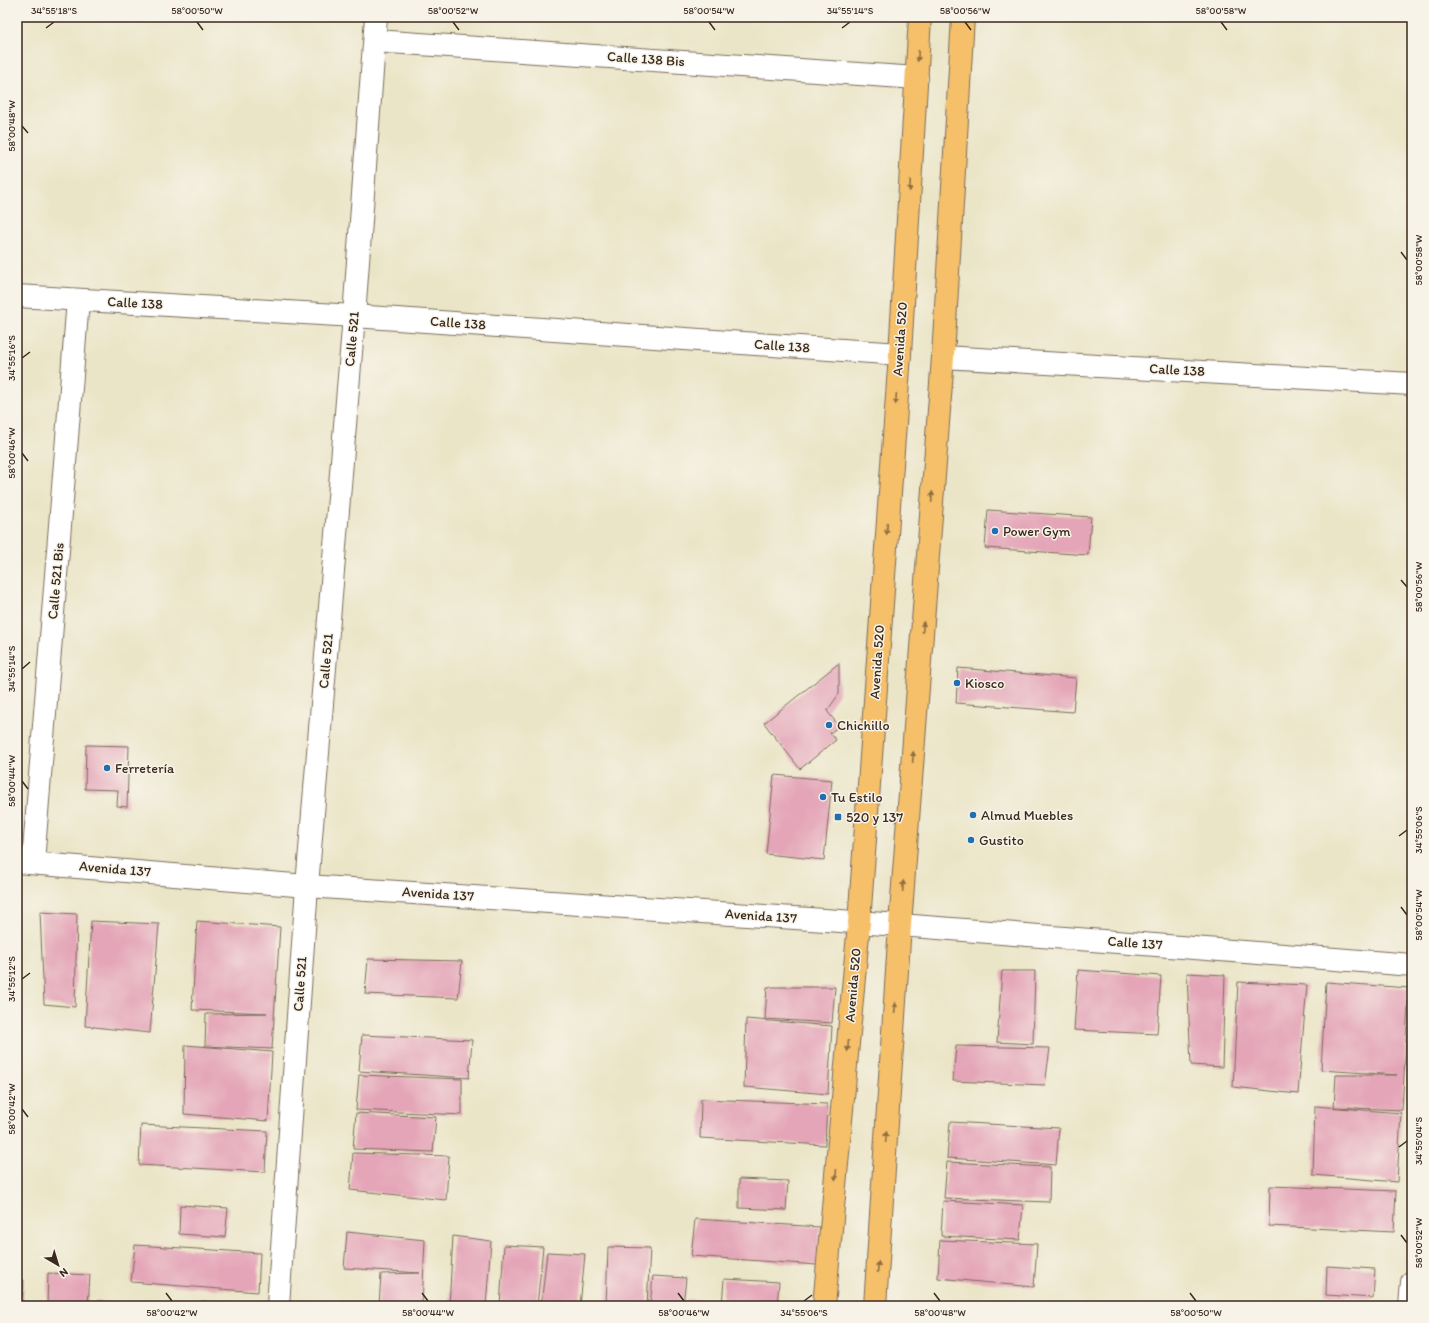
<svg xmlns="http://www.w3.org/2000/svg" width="1429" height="1323" font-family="Itim,sans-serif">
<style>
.building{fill:#e4a5b8}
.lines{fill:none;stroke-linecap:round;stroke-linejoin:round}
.minor-casing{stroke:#796b5a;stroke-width:24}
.major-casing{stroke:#796b5a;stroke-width:24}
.minor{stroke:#fff;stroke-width:22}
.major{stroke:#f6c06b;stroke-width:22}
.oneway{fill:#8f6e41}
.ticks{fill:none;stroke:#3b2a1e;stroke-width:1.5}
.poi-dot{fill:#1f6fb2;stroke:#f7f3e8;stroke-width:1.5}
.labels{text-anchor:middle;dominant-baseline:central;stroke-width:3;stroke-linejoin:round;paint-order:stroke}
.street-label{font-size:14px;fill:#3b2a1e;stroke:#f7f3e8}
.poi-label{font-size:14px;fill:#3b2a1e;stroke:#f7f3e8;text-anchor:start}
.neatline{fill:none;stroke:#3b2a1e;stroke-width:1.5}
.ticks-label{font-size:10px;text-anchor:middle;fill:#3b2a1e}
</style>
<rect width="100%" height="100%" fill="#f7f3e8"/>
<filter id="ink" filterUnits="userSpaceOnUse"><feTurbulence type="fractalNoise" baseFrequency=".025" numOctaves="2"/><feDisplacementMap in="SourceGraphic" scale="8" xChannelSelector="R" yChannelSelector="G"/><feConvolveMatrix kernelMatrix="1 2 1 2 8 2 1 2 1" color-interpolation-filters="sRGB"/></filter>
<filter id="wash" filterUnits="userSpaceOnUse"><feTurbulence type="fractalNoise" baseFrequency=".012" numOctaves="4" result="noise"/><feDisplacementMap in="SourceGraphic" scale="16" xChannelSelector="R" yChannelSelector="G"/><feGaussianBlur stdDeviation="0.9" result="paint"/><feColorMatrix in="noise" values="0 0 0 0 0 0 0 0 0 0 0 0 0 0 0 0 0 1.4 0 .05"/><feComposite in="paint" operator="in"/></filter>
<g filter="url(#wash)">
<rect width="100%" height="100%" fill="#ebe5c8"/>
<g id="blocks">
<g class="building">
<polygon points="988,510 1091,517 1088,555 985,548"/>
<polygon points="839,663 839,694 827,711 839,726 830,733 836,740 800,769 764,723"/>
<polygon points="958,668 1076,678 1073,712 956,703"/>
<polygon points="86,745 129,746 127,807 117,806 118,790 85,789"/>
<polygon points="774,775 832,780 824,860 766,854"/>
<polygon points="40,912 77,914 75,1007 44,1004"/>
<polygon points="91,921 159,924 150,1033 85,1026"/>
<polygon points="197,921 280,927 272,1049 205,1046 206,1014 267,1013 192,1010"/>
<polygon points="368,959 462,961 458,998 365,994"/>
<polygon points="1078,970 1161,976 1157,1034 1074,1030"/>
<polygon points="1002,971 1035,971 1033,1044 997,1042"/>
<polygon points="1187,973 1225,975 1222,1067 1191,1065"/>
<polygon points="1238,982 1307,985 1298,1094 1233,1087"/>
<polygon points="1326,982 1409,988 1402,1110 1334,1107 1336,1075 1397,1075 1321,1070"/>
<polygon points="767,987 835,987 832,1023 765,1019"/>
<polygon points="746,1019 832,1026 828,1094 744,1087"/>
<polygon points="362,1035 472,1040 469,1078 359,1071"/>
<polygon points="185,1045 272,1052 268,1121 184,1114"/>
<polygon points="956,1046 1050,1048 1045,1085 953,1081"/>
<polygon points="359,1075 462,1079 462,1115 356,1110"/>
<polygon points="701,1099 827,1104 825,1145 700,1138"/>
<polygon points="1315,1106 1401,1113 1397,1182 1313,1175"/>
<polygon points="356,1113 436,1117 433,1152 353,1149"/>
<polygon points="950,1122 1059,1128 1056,1165 947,1158"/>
<polygon points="141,1125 267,1131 265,1172 139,1165"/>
<polygon points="353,1153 449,1156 446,1200 350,1190"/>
<polygon points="947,1162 1050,1167 1049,1202 944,1198"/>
<polygon points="739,1179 788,1181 786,1210 739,1208"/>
<polygon points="1270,1186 1396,1191 1394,1232 1269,1226"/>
<polygon points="943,1201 1023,1205 1020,1240 941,1236"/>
<polygon points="180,1205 228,1208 225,1237 179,1234"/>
<polygon points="695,1219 820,1227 817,1265 691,1256"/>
<polygon points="347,1232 425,1240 422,1306 379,1306 381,1274 420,1273 344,1268"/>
<polygon points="453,1236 491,1241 486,1306 449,1306"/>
<polygon points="940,1240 1037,1244 1034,1287 938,1278"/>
<polygon points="135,1245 260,1253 258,1292 131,1282"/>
<polygon points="504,1245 543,1247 537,1306 500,1306"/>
<polygon points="608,1247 650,1248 647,1306 606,1306"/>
<polygon points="547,1252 585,1254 580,1306 541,1306"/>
<polygon points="1327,1266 1375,1269 1373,1298 1326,1295"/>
<polygon points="48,1273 90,1275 88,1306 47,1306"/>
<polygon points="653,1276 686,1278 683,1306 650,1306"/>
<polygon points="724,1279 779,1282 777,1306 722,1306"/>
<polygon points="17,1280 24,1280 22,1306 17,1306"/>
<polygon points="686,1299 715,1301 714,1306 686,1306"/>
<polygon points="95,1301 127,1304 127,1306 94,1306"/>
<polygon points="202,1301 238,1304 238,1306 202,1306"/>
</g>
</g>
</g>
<g filter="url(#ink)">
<use href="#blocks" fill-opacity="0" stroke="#796b5a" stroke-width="1"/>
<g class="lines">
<g class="minor-casing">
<g id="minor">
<polyline points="375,41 917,78"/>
<polyline points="17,296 354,316 900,354"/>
<polyline points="943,357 1412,384"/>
<polyline points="17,862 307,886 900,925 1412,965"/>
<polyline points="33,863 78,300"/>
<polyline points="278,1306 307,886 354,316 376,17"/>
<polyline points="1410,1306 1412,1282"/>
</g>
</g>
<g class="major-casing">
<g id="major">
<polyline points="824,1306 859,923 900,354 920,17"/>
<polyline points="875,1306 900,925 943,357 963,17"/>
</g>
</g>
<use href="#minor" class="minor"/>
<use href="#major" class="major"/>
</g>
<defs><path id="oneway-solid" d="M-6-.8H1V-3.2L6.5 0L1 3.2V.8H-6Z"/></defs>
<g class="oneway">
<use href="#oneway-solid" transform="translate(918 56) rotate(93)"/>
<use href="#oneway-solid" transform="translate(910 186) rotate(94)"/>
<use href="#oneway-solid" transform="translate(896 399) rotate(94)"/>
<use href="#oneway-solid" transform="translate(932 497) rotate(-86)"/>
<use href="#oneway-solid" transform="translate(887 529) rotate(94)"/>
<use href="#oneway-solid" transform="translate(923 627) rotate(-86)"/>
<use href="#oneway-solid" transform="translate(913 757) rotate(-86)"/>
<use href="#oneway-solid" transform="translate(903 886) rotate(-86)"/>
<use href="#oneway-solid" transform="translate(895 1008) rotate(-86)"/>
<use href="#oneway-solid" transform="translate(848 1046) rotate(95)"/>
<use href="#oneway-solid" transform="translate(886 1137) rotate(-86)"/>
<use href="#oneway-solid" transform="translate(836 1175) rotate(95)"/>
<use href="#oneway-solid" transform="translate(878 1267) rotate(-86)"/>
</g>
</g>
<path class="ticks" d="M197,22L203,30M453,22L459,30M709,22L715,30M965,22L971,30M1221,22L1227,30M46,28L54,22M842,28L850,22M22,126L28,133M1401,252L1407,260M22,358L30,352M22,453L28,461M1401,580L1407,587M22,669L30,662M22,781L28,789M1399,836L1407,830M1401,907L1407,915M22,979L30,973M22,1109L28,1117M1399,1147L1407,1141M1401,1235L1407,1243M166,1293L172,1301M422,1293L428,1301M678,1293L684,1301M934,1293L940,1301M1190,1293L1196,1301M804,1301L812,1295"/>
<g class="poi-dot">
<circle cx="995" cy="531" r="4"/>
<circle cx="957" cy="683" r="4"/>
<circle cx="829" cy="725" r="4"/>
<circle cx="107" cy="768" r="4"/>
<circle cx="823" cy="797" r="4"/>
<circle cx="973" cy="815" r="4"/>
<rect x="834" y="813" width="8" height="8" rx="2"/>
<circle cx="971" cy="840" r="4"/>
</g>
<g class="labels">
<g class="street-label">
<text transform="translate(646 59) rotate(4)">Calle 138 Bis</text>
<text transform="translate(135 303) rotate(3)">Calle 138</text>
<text transform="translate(458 323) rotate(4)">Calle 138</text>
<text transform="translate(352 339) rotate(-85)">Calle 521</text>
<text transform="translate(900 339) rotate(-86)">Avenida 520</text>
<text transform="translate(782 346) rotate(4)">Calle 138</text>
<text transform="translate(1177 370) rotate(3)">Calle 138</text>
<text transform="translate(56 581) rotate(-85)">Calle 521 Bis</text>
<text transform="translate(326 661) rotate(-85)">Calle 521</text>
<text transform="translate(877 662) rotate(-86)">Avenida 520</text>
<text transform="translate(115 869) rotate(5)">Avenida 137</text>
<text transform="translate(438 894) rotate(4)">Avenida 137</text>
<text transform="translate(761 916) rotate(4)">Avenida 137</text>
<text transform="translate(1135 943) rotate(4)">Calle 137</text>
<text transform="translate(300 984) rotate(-86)">Calle 521</text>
<text transform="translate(853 985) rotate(-85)">Avenida 520</text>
</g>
<g class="poi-label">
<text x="1003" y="531">Power Gym</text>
<text x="965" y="683">Kiosco</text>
<text x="837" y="725">Chichillo</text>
<text x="115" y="768">Ferretería</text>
<text x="831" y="797">Tu Estilo</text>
<text x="981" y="815">Almud Muebles</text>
<text x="846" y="817">520 y 137</text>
<text x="979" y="840">Gustito</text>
</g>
</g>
<rect width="1429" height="1323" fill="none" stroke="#f7f3e8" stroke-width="44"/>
<g transform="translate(58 1265) rotate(142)" stroke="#f7f3e8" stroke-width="3" paint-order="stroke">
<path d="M0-3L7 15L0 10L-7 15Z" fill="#3b2a1e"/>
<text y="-6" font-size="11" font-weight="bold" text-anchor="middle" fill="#3b2a1e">N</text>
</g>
<rect x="22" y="22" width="1385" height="1279" class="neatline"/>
<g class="ticks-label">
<text x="54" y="14">34°55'18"S</text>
<text x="197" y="14">58°00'50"W</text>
<text x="453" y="14">58°00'52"W</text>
<text x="709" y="14">58°00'54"W</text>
<text x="850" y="14">34°55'14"S</text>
<text x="965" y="14">58°00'56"W</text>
<text x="1221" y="14">58°00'58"W</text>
<text transform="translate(11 126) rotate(-90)" y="4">58°00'48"W</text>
<text transform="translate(1418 260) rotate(-90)" y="4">58°00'58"W</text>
<text transform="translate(11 358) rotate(-90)" y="4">34°55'16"S</text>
<text transform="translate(11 453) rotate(-90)" y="4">58°00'46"W</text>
<text transform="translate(1418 587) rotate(-90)" y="4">58°00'56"W</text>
<text transform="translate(11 669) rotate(-90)" y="4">34°55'14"S</text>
<text transform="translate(11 781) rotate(-90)" y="4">58°00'44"W</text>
<text transform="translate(1418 830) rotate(-90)" y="4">34°55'06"S</text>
<text transform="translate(1418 915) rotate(-90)" y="4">58°00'54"W</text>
<text transform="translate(11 979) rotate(-90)" y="4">34°55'12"S</text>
<text transform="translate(11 1109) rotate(-90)" y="4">58°00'42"W</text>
<text transform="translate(1418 1141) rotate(-90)" y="4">34°55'04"S</text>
<text transform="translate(1418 1243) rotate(-90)" y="4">58°00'52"W</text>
<text x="172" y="1316">58°00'42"W</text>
<text x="428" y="1316">58°00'44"W</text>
<text x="684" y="1316">58°00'46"W</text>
<text x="804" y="1316">34°55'06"S</text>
<text x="940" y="1316">58°00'48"W</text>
<text x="1196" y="1316">58°00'50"W</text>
</g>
</svg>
